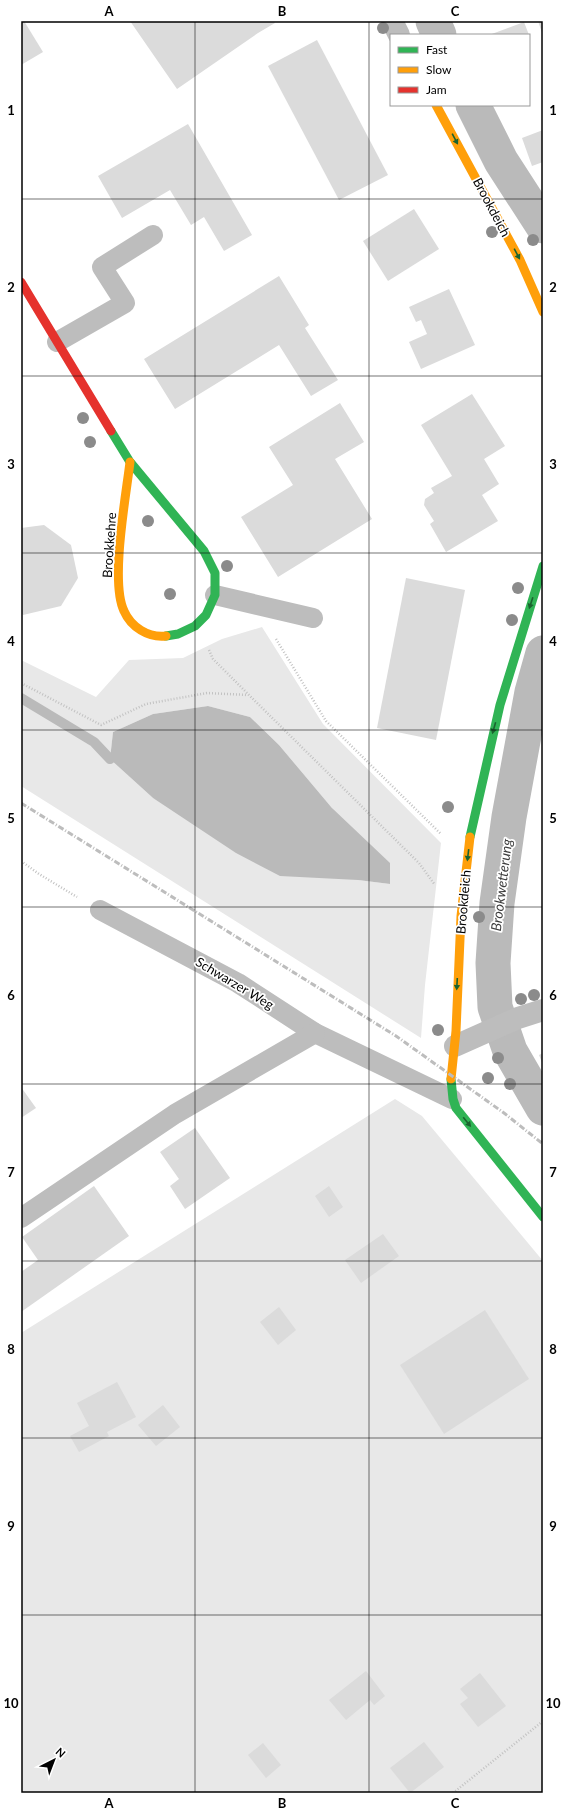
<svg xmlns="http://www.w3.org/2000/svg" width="564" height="1814" font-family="Lato,sans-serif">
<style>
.green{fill:#e8e8e8;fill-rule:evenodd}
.water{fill:#bababa}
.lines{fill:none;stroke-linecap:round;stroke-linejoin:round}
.stream{stroke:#bababa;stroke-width:10}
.canal{stroke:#bababa;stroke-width:35}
.building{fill:#dbdbdb}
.path{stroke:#c2c2c2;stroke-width:2.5;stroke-dasharray:1 2;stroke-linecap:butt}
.lane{stroke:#bdbdbd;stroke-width:20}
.street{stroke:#bdbdbd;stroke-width:22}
.fast{stroke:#30b455;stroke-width:9}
.slow{stroke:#ff9f0a;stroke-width:9}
.jam{stroke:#e5322d;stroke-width:9}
.rail{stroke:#bdbdbd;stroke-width:3;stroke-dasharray:6 2 1 2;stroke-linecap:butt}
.tree{fill:#8b8b8b}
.oneway{fill:#1a632f}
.grid{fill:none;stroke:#000;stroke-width:1;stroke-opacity:0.55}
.labels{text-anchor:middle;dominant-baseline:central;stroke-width:3.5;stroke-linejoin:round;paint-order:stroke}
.street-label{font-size:13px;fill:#000;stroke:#fff}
.water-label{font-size:14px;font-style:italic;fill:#3d3d3d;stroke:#fff}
.neatline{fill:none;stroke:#000;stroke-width:1.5}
.grid-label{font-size:13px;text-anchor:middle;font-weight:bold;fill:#000}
</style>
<rect width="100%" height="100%" fill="#fff"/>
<g class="green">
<path d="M262,627L323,724L441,843L425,985L421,1038L21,786V660L96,697L129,660L183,658L222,639ZM208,706L250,717L279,745L332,808L390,884L358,880L153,798L110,759L113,732L153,714Z"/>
<polygon points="395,1099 422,1116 543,1261 543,1793 21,1793 21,1333"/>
</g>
<polygon class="water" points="208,706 250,717 279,745 332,808 390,863 390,884 358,880 280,876 236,853 153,798 110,759 113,732 153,714"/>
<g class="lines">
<polyline class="stream" points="21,698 94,742 110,759"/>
<g class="canal">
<polyline points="433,21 439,35"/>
<polyline points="473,105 501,161 543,226"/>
<polyline points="543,653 532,692 509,817 497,903 493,963 495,1007 510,1051 543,1108"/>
</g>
</g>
<g class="building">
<polygon points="21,21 24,21 43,52 21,65"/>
<polygon points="130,21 274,21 275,23 258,33 177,89"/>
<polygon points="538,21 543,21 543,36"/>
<polygon points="524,22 529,35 489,35"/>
<polygon points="317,40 388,175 339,200 268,66"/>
<polygon points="188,124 252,235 224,251 204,217 191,225 170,190 122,218 98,176"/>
<polygon points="543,130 543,162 532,166 522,138"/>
<polygon points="414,209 439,249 388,281 363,241"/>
<polygon points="279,276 309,325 305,328 338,380 311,396 279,345 175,409 144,359"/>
<polygon points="449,289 475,345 421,369 409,342 427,334 421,320 416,322 409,307"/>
<polygon points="472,394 505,446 484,459 499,484 482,495 498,521 446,552 430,524 434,521 424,505 425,499 434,493 431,488 452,476 421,425"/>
<polygon points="340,403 364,442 335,459 372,519 278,577 241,517 293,485 269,447"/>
<polygon points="44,525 71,545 78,578 61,606 23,615 21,613 21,528"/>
<polygon points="406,578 465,590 436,740 377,728"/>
<polygon points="543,1053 543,1065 539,1055"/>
<polygon points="21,1087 36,1108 21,1118"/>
<polygon points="195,1128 230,1178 185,1209 170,1186 179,1179 160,1152"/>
<polygon points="94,1186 129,1236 21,1312 21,1272 38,1260 22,1237"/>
<polygon points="329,1186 343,1207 329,1217 315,1196"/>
<polygon points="383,1234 399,1256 361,1283 345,1260"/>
<polygon points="279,1307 296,1330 278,1345 260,1322"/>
<polygon points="485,1310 529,1379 444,1434 400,1365"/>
<polygon points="117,1382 136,1417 107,1432 109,1436 79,1452 70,1436 89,1426 77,1403"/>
<polygon points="163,1405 180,1427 156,1446 138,1425"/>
<polygon points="366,1671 385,1696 374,1705 370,1700 346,1720 329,1700"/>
<polygon points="480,1673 506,1706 478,1727 460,1704 468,1698 460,1689"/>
<polygon points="424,1742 444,1767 410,1793 390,1768"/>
<polygon points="263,1743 281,1765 266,1778 248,1755"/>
</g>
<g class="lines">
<g class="path">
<polyline points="276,639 326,721 441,834"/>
<polyline points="209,650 213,659 249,695 419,863 435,885"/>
<polyline points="21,683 101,725 146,704 207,693 248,695"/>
<polyline points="21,861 39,874 77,897"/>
<polyline points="453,1793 543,1721"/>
</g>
<g class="lane">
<polyline points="57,342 125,303 102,267 153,235"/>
<polyline points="215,595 313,618"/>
<polyline points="100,910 238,983 315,1033 452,1099"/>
<polyline points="21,1218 175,1114 315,1033"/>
</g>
<g class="street">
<polyline points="392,21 399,35"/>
<polyline points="455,1046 518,1018 543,1010"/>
</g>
<g class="fast">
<polyline points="111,431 130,462 204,551 215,573 215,595 206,615 195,626 178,634 166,636"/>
<polyline points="470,837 500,705 543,566"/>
<polyline points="451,1079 453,1099 456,1108 543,1217"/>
</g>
<g class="slow">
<polyline points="436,105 520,260 543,312"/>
<path d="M130,462C126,496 110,582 124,611C131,627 148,638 166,636"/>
<polyline points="451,1079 456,1031 461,916 470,837"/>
</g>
<polyline class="jam" points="21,282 111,431"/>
<polyline class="rail" points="21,803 396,1036 504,1113 543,1144"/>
</g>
<g class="tree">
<circle cx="383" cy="28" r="6"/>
<circle cx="492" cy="232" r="6"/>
<circle cx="533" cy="240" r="6"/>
<circle cx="83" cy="418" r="6"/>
<circle cx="90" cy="442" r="6"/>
<circle cx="148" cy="521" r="6"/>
<circle cx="227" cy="566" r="6"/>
<circle cx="518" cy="588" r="6"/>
<circle cx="170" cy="594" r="6"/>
<circle cx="512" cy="620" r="6"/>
<circle cx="448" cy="807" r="6"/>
<circle cx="479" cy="917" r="6"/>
<circle cx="534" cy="995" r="6"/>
<circle cx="521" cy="999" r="6"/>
<circle cx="438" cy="1030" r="6"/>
<circle cx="498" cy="1058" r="6"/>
<circle cx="488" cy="1078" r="6"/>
<circle cx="510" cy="1084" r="6"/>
</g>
<defs><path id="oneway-solid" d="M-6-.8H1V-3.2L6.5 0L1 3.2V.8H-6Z"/></defs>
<g class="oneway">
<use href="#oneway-solid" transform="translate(455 139) rotate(62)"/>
<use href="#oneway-solid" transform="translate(517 254) rotate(62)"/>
<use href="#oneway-solid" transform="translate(531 603) rotate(108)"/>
<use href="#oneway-solid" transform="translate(494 728) rotate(106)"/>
<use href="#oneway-solid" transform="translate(468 855) rotate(97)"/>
<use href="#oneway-solid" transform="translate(457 984) rotate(93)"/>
<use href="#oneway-solid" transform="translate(467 1122) rotate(51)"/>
</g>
<path class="grid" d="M195,21V1793M369,21V1793M21,199H543M21,376H543M21,553H543M21,730H543M21,907H543M21,1084H543M21,1261H543M21,1438H543M21,1615H543"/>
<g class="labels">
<g class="street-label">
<text transform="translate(492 207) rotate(62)">Brookdeich</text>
<text transform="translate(109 545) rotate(-86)">Brookkehre</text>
<text transform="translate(463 902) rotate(-85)">Brookdeich</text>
<text transform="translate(235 983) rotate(31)">Schwarzer Weg</text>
</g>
<g class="water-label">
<text transform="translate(501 885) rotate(-83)">Brookwetterung</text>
</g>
</g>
<rect width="564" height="1814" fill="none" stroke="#ffffff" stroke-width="44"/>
<rect x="390" y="34" width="140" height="72" fill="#ffffff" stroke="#999999"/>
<rect x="398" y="47" width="20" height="6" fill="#30b455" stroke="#999999"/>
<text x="426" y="54" font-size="12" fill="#000000">Fast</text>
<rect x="398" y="67" width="20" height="6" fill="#ff9f0a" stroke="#999999"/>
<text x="426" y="74" font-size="12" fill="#000000">Slow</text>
<rect x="398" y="87" width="20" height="6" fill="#e5322d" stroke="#999999"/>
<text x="426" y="94" font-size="12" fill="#000000">Jam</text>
<g transform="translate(54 1760) rotate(42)" stroke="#ffffff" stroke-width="3" paint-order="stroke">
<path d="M0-3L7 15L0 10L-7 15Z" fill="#000000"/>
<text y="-6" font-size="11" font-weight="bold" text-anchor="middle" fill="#000000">N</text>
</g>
<rect x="22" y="22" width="520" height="1770" class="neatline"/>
<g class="grid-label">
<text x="109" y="16">A</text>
<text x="282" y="16">B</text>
<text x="455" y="16">C</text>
<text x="11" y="115">1</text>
<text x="553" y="115">1</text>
<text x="11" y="292">2</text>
<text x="553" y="292">2</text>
<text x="11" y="469">3</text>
<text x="553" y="469">3</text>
<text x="11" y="646">4</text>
<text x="553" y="646">4</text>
<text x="11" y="823">5</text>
<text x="553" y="823">5</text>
<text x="11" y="1000">6</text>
<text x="553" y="1000">6</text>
<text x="11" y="1177">7</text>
<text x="553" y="1177">7</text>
<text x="11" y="1354">8</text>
<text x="553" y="1354">8</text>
<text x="11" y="1531">9</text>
<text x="553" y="1531">9</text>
<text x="11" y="1708">10</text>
<text x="553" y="1708">10</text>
<text x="109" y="1808">A</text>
<text x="282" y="1808">B</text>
<text x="455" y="1808">C</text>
</g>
</svg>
